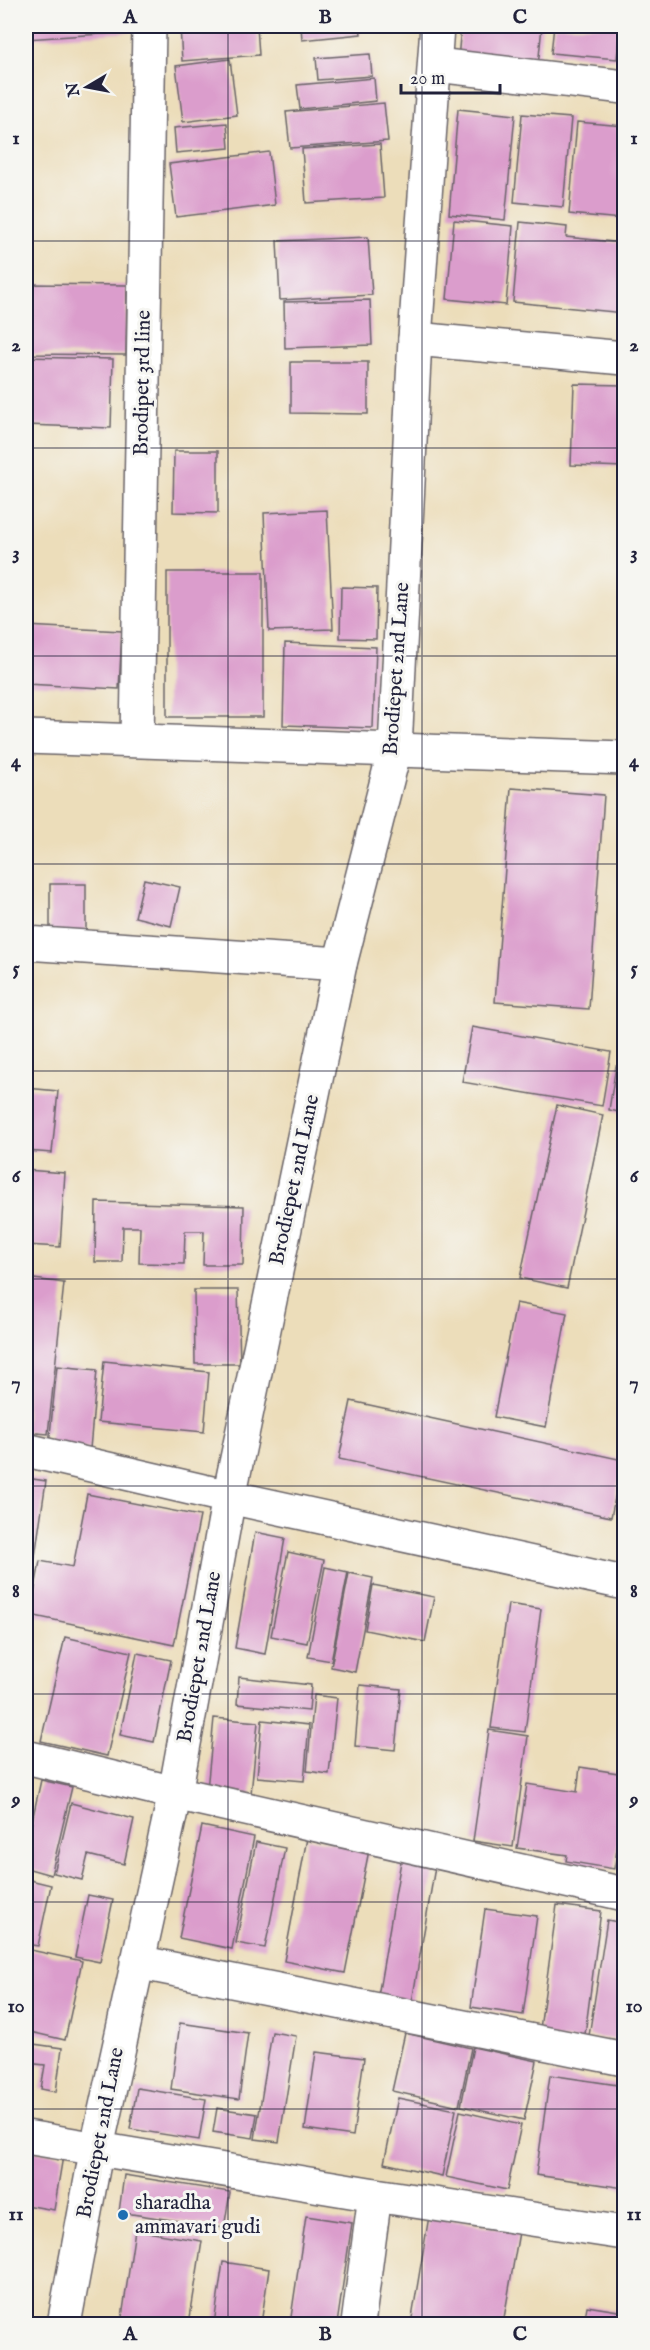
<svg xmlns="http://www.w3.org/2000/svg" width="650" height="2350" font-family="'IM FELL English',serif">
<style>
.building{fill:#db9dcc}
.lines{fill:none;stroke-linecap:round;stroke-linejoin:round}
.minor-casing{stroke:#696367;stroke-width:36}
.minor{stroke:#fff;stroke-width:33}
.grid{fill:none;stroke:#22223b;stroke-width:1.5;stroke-opacity:0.55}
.poi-dot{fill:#1f6fb2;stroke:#f6f6f2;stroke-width:2}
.labels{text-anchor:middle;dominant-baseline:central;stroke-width:6;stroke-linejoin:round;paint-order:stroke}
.street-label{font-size:21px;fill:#22223b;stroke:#f6f6f2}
.poi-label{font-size:21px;fill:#22223b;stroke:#f6f6f2;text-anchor:start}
.neatline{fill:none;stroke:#22223b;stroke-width:2}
.grid-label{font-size:20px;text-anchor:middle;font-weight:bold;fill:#22223b}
</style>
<rect width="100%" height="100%" fill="#f6f6f2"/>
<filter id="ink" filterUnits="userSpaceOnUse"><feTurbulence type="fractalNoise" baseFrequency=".0167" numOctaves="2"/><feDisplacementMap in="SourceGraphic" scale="12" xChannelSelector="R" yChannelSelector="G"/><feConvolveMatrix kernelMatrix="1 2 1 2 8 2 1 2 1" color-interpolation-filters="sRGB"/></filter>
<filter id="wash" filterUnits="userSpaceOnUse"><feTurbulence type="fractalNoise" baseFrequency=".008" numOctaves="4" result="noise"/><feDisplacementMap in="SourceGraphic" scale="24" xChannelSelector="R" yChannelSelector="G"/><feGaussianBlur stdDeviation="1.35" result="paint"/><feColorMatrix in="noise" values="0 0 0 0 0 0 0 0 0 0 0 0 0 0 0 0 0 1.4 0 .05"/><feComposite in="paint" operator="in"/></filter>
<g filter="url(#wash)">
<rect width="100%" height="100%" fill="#ecddba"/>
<g id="blocks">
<g class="building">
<polygon points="26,26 131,26 131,32 26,39"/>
<polygon points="180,26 257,26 259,55 182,61"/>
<polygon points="301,26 360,26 361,34 302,40"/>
<polygon points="461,26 542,26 538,67 458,59"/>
<polygon points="554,26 620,26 617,59 551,53"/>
<polygon points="370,54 372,76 318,80 316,58"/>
<polygon points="230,59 237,115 183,122 176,66"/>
<polygon points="374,78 376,101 300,109 297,85"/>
<polygon points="384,103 388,141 290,148 286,112"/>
<polygon points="458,109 515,115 505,220 449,214"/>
<polygon points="522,114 571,118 563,207 514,202"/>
<polygon points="577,122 624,126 624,182 621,219 569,214"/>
<polygon points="227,123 229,148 176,153 174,128"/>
<polygon points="380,144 384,198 306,203 302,149"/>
<polygon points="269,152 275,205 176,217 169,164"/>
<polygon points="454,220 513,226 506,305 447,299"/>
<polygon points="520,222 567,227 566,237 624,243 624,313 513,302"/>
<polygon points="368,237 372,295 280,300 277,241"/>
<polygon points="26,284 127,285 126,355 26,354"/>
<polygon points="370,300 372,345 285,348 284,302"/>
<polygon points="26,357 113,359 111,428 26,425"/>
<polygon points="291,362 368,362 368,414 291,413"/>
<polygon points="574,384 624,385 624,467 571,465"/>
<polygon points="174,451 218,451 218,513 173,512"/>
<polygon points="327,510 333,629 269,631 264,513"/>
<rect x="167" y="572" width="96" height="145"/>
<polygon points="341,587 377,588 376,639 340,638"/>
<polygon points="26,626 122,631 119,689 26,684"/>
<polygon points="285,643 376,647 373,728 283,725"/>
<polygon points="511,788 604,795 589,1009 495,1002"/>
<polygon points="144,879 180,887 171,926 135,917"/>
<rect x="50" y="884" width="36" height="55"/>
<polygon points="472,1027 611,1052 602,1106 462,1082"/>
<polygon points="616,1066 624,1067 624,1113 609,1110"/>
<polygon points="26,1088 58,1091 52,1153 26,1151"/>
<polygon points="557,1105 603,1115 567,1288 520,1278"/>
<polygon points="26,1170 65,1173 60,1247 26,1245"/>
<polygon points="96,1202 244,1206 243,1265 203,1265 204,1231 185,1231 184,1264 139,1263 140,1227 123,1227 122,1262 95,1262"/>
<polygon points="26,1278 64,1283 48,1434 26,1432"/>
<polygon points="194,1290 238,1290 240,1364 195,1364"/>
<polygon points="516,1303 567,1313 546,1427 494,1417"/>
<polygon points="104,1361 209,1372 204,1432 98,1422"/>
<polygon points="57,1366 97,1370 90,1449 49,1445"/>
<polygon points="351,1401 623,1460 611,1517 339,1459"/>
<polygon points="26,1478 46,1481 27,1611 26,1611"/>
<polygon points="87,1494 200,1516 174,1645 30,1615 40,1561 73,1567"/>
<polygon points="255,1532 285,1538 265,1654 235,1648"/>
<polygon points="288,1552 324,1560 307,1643 271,1636"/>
<polygon points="325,1567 348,1572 331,1661 308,1657"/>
<polygon points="349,1573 373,1578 355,1672 331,1667"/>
<polygon points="373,1585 434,1597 425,1642 365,1630"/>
<polygon points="508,1604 541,1609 525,1732 491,1728"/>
<polygon points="65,1637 131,1652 107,1756 41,1741"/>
<polygon points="137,1653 171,1660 154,1742 120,1735"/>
<polygon points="239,1677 311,1685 309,1711 237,1704"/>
<polygon points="360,1685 401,1689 395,1750 355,1746"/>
<polygon points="314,1695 337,1698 329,1774 307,1771"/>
<polygon points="214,1718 258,1722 251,1794 207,1790"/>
<polygon points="262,1720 309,1725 304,1781 257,1777"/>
<polygon points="489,1730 528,1736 513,1847 473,1841"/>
<polygon points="623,1735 624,1735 624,1768 618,1767"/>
<polygon points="580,1767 624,1774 624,1804 614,1869 566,1861 567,1855 517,1848 527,1784 577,1792"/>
<polygon points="41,1780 72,1787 51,1875 26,1868 26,1848"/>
<polygon points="71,1803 134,1819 124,1864 88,1855 82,1880 54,1873"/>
<polygon points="202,1826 254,1837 232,1949 179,1938"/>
<polygon points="307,1838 369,1850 345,1973 284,1961"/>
<polygon points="623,1840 624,1840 624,1868 619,1867"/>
<polygon points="256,1842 285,1848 265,1948 236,1943"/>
<polygon points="401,1861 435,1867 411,2008 377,2002"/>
<polygon points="26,1879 51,1885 38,1946 26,1944"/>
<polygon points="88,1895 113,1900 100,1962 75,1957"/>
<polygon points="557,1905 601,1911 584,2042 539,2036"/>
<polygon points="485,1909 537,1916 523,2015 471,2007"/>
<polygon points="607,1920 624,1923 624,2041 589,2036"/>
<polygon points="26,1949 82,1961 65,2040 26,2031"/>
<polygon points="180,2023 248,2033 239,2099 171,2089"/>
<polygon points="272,2032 296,2036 279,2142 255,2139"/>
<polygon points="405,2033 471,2048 459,2106 392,2091"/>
<polygon points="26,2043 62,2048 56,2092 41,2089 45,2065 26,2063"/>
<polygon points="473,2047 537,2061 524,2120 461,2106"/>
<polygon points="316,2052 364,2058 353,2136 305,2129"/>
<polygon points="550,2075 624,2086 624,2188 536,2175"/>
<polygon points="137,2088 206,2099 199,2140 130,2129"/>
<polygon points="398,2098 456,2110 442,2176 384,2163"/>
<polygon points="217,2108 257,2114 253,2138 213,2132"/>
<polygon points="460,2111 521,2125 507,2190 446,2177"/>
<polygon points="26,2149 63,2156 54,2210 26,2205"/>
<polygon points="124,2175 230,2192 224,2228 119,2212"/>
<polygon points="306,2216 352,2223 337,2324 290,2324"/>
<polygon points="429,2216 519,2232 503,2324 411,2324"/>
<polygon points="135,2230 202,2241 189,2324 121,2324"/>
<polygon points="223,2262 269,2269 261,2324 214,2324"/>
<polygon points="587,2306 624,2312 624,2324 584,2324"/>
</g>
</g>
</g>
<g filter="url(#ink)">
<use href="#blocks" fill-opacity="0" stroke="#696367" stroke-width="1.5"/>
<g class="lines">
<g class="minor-casing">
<g id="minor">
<polyline points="436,65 624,87"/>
<polyline points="415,339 624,358"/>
<polyline points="26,737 624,758"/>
<polyline points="137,740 149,26"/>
<polyline points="26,943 340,964"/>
<polyline points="26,1450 229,1497 624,1583"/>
<polyline points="26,1757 175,1793 624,1894"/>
<polyline points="137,1962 624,2059"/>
<polyline points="26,2137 375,2195 624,2233"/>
<polyline points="64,2324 97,2147 175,1793 229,1497 340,964 395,749 415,339 437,26"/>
<polyline points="358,2324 375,2195"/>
</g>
</g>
<use href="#minor" class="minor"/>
</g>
</g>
<path class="grid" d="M228,26V2324M422,26V2324M26,241H624M26,448H624M26,656H624M26,864H624M26,1071H624M26,1279H624M26,1486H624M26,1694H624M26,1902H624M26,2109H624"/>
<circle class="poi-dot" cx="123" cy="2215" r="6"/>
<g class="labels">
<g class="street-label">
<text transform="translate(143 383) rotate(-89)">Brodipet 3rd line</text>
<text transform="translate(397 669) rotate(-86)">Brodiepet 2nd Lane</text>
<text transform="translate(295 1180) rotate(-78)">Brodiepet 2nd Lane</text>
<text transform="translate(200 1657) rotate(-80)">Brodiepet 2nd Lane</text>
<text transform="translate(101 2133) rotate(-79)">Brodiepet 2nd Lane</text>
</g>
<g class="poi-label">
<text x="135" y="2203">sharadha<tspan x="135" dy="24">ammavari gudi</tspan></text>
</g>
</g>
<rect width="650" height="2350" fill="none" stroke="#f6f6f2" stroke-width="66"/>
<g transform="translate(87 87) rotate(260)" stroke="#f6f6f2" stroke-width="4.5" paint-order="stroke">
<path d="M0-4.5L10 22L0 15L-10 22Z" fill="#22223b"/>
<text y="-9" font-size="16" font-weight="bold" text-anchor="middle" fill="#22223b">N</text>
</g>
<path d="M401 84v9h99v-9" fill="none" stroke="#22223b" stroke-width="3"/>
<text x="410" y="84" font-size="18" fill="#22223b" stroke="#f6f6f2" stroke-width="4.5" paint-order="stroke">20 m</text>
<rect x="33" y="33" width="584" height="2284" class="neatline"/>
<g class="grid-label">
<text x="130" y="23">A</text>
<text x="325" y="23">B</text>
<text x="520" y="23">C</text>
<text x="16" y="144">1</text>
<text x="634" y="144">1</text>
<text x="16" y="351">2</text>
<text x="634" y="351">2</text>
<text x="16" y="559">3</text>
<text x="634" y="559">3</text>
<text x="16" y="767">4</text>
<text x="634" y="767">4</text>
<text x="16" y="974">5</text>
<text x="634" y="974">5</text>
<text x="16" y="1182">6</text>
<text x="634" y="1182">6</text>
<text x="16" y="1389">7</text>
<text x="634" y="1389">7</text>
<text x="16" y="1597">8</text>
<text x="634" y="1597">8</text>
<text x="16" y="1805">9</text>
<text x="634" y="1805">9</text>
<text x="16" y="2012">10</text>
<text x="634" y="2012">10</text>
<text x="16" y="2220">11</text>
<text x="634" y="2220">11</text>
<text x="130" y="2340">A</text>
<text x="325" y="2340">B</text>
<text x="520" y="2340">C</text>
</g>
</svg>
